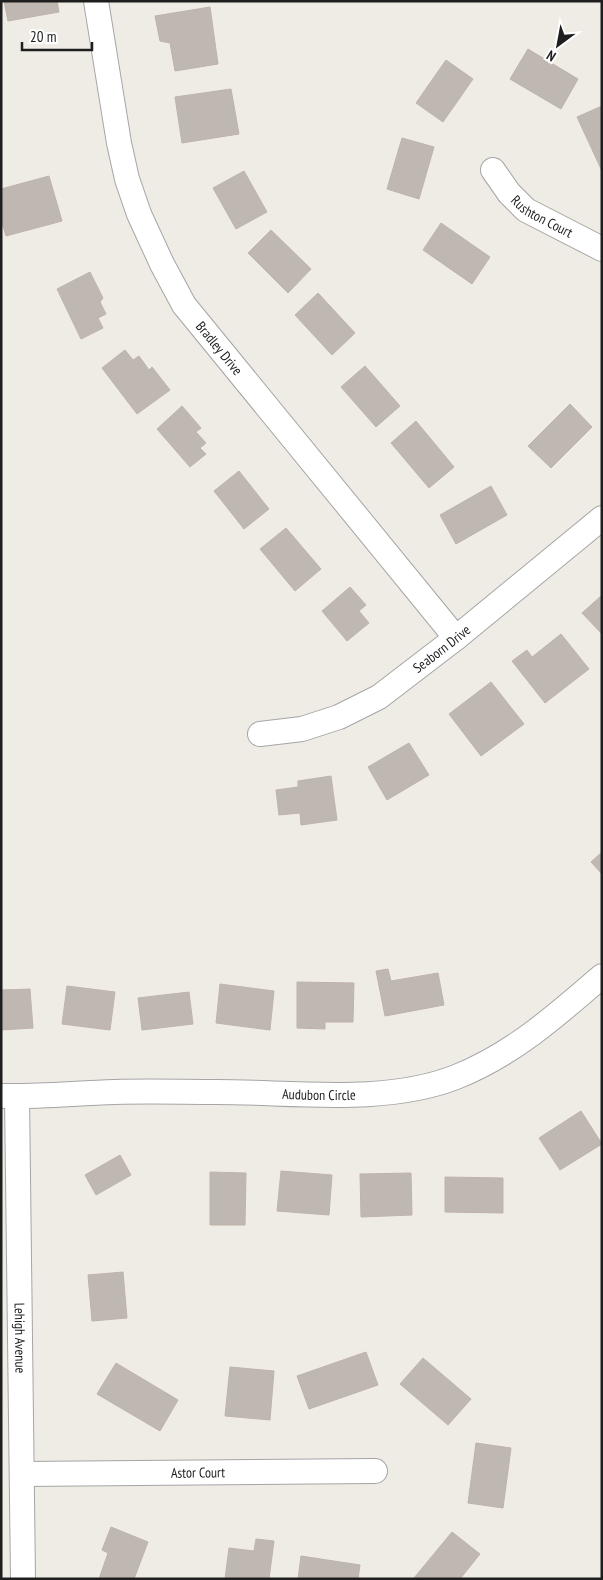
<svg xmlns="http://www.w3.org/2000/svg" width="603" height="1580" font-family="'PT Sans Narrow',sans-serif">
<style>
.building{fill:#bfb8b2;stroke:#bfb3a9}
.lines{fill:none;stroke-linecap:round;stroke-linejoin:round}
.street-casing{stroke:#a5a5a5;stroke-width:26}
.street{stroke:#fff;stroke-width:24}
.labels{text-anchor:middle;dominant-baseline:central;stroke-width:5;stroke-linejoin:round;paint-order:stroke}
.street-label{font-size:14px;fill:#1e1e1e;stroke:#fff}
</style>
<rect width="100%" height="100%" fill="#efece5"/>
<g class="building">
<polygon points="4,1 57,1 59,12 8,21"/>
<polygon points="210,7 218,64 175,71 170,43 160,41 155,16"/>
<polygon points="528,49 578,79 561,109 510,79"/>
<polygon points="446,60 473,79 443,122 416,103"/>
<polygon points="231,89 239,134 182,143 175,97"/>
<polygon points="602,106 602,171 577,117"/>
<polygon points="402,138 434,147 419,199 387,189"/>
<polygon points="244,171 267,212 236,229 213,188"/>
<polygon points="49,176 62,221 6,236 1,219 1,189"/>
<polygon points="441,223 490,257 472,284 423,250"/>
<polygon points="271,230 311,269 288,293 248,253"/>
<polygon points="90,272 103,298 100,302 106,314 98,318 103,328 81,339 57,289"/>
<polygon points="318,293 355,333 332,355 295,315"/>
<polygon points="125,350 133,360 139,356 149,370 152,367 170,390 137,414 102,368"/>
<polygon points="365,366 400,406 376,427 341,387"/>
<polygon points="570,404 592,427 551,468 528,446"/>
<polygon points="182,406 201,428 196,432 206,443 200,448 206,454 190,467 157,429"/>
<polygon points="416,421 454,467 429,488 391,443"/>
<polygon points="239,471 269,509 244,529 214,491"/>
<polygon points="491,486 507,515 456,544 440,515"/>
<polygon points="286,528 321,569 295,591 260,549"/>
<polygon points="350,587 366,605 359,611 369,623 347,641 322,611"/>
<polygon points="601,596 602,598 602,634 582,613"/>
<polygon points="561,634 589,669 545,703 512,661 527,650 532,657"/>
<polygon points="491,682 524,724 481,756 449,714"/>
<polygon points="409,743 429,775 387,800 368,767"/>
<polygon points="331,776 337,820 301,825 300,813 279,815 276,790 298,787 298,781"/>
<polygon points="602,852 602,874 591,862"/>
<polygon points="388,969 391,981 438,973 444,1005 385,1016 376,971"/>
<polygon points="297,982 354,983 353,1022 325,1022 325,1029 297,1028"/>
<polygon points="220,984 274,991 270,1030 216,1023"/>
<polygon points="67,986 115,992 110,1030 62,1024"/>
<polygon points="1,988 1,990 30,989 33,1028 1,1030"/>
<polygon points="189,992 193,1024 142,1030 138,998"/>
<polygon points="581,1111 602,1144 560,1170 539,1138"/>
<polygon points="120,1155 131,1175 96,1195 85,1175"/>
<polygon points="281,1171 332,1175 329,1215 277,1211"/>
<polygon points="210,1172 246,1173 245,1225 210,1225"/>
<polygon points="411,1173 412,1215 361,1217 360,1174"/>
<polygon points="445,1177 503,1178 503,1213 445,1212"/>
<polygon points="123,1272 127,1318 92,1321 88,1275"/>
<polygon points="366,1352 378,1385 309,1409 297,1376"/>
<polygon points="423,1358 471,1399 448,1425 400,1384"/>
<polygon points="116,1363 178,1400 160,1431 97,1394"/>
<polygon points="230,1367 274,1371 270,1420 225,1416"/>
<polygon points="476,1443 511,1448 503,1508 468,1503"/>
<polygon points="111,1527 148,1542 134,1579 99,1579 108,1553 102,1550"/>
<polygon points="452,1532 480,1554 460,1579 414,1578"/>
<polygon points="256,1539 274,1541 269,1579 225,1579 229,1548 254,1551"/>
<polygon points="301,1556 360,1565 358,1579 298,1579"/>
</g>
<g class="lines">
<g class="street-casing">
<g id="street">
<path id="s1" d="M96,1L119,143L127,179L139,214L162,264L184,305L456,638"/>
<path id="s2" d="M493,170L509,193L526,210L602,249"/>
<path id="s3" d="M260,734L302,729L339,717L379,697L456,638L602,518"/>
<path id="s4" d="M1,1096C39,1097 77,1093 115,1092C149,1091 183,1092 217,1092C293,1092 385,1105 456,1077C512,1055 557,1015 602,976"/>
<path id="s5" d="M17,1097L23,1579"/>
<path id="s6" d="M22,1474L375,1471"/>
</g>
</g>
<use href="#street" class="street"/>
</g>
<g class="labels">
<g class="street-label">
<text stroke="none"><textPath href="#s2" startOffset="69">Rushton Court</textPath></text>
<text stroke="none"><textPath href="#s1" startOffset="375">Bradley Drive</textPath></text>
<text stroke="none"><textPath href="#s3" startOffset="205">Seaborn Drive</textPath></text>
<text stroke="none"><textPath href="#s4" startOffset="318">Audubon Circle</textPath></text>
<text stroke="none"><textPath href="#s5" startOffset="241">Lehigh Avenue</textPath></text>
<text stroke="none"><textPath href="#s6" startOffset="176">Astor Court</textPath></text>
</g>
</g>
<rect width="603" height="1580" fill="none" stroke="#1e1e1e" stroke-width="5"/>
<g transform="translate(558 45) rotate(212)" stroke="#ffffff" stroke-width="4" paint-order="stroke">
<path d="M0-4L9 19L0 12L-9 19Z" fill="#1e1e1e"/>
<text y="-8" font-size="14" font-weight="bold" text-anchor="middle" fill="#1e1e1e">N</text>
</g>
<path d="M22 42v8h70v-8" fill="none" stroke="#1e1e1e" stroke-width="2.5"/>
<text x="30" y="42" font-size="15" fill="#1e1e1e" stroke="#ffffff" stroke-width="4" paint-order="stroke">20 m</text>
</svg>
